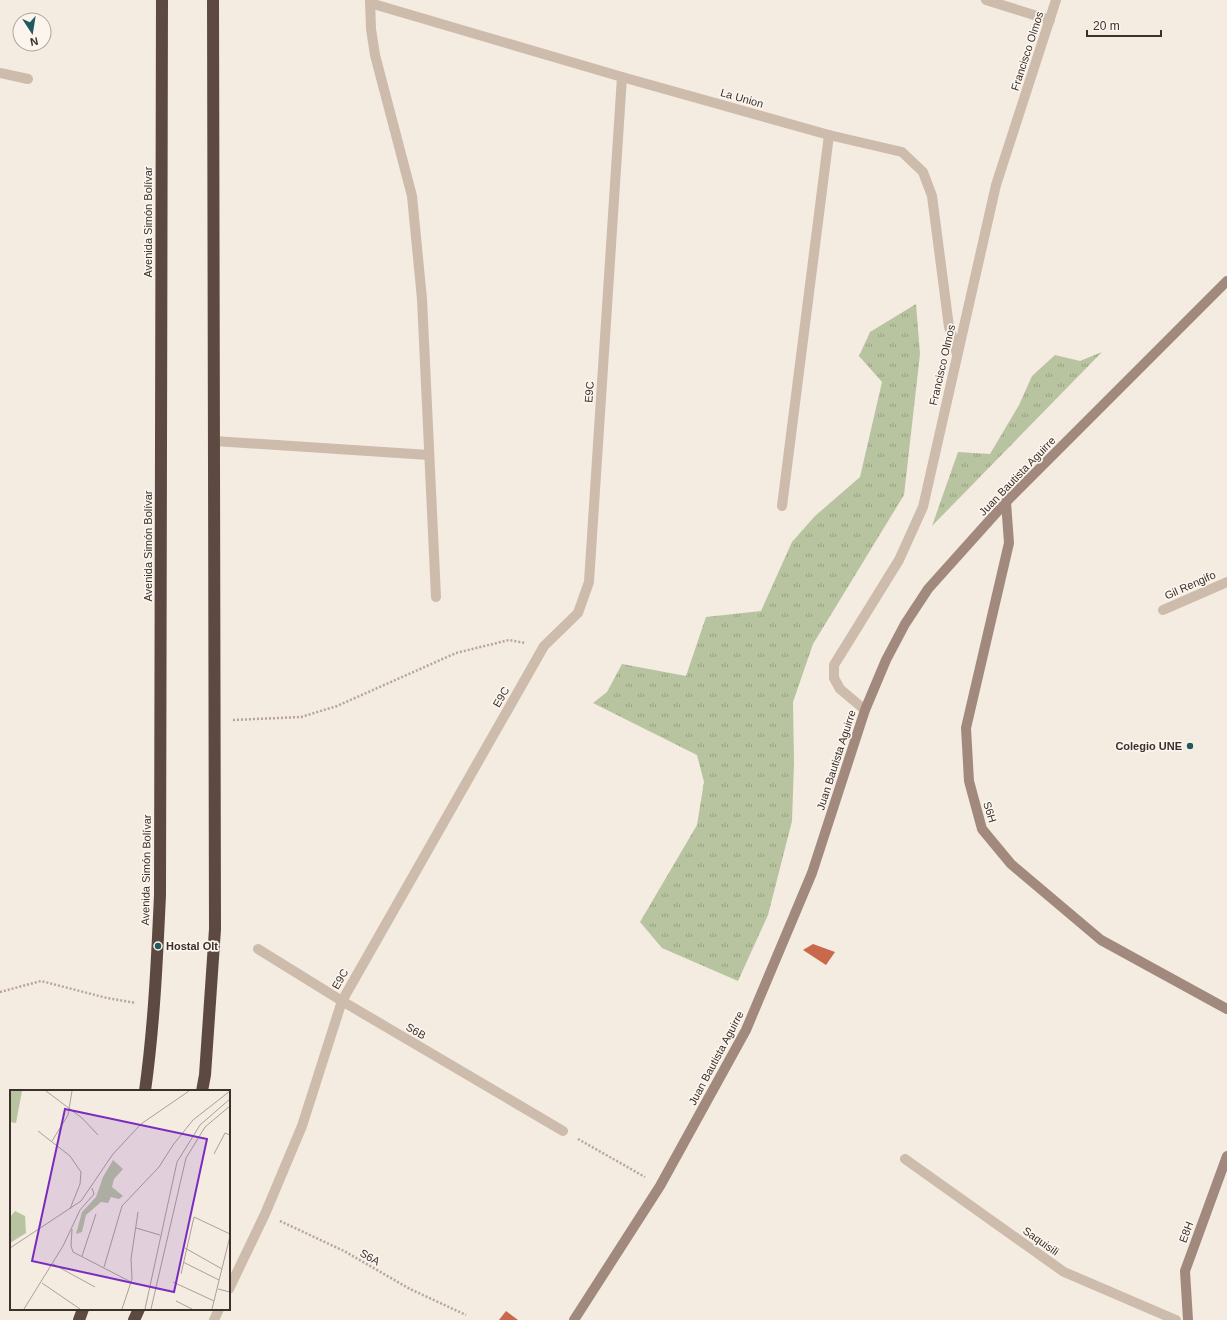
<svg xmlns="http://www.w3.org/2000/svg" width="1227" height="1320" font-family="Helvetica,sans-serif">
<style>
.grass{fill:url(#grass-tufts)}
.building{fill:#c8694b}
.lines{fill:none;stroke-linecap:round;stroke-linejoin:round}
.path{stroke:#b9a596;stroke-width:2.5;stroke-dasharray:2 2;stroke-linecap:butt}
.lane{stroke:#cdbbac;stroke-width:10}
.street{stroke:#cdbbac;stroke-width:10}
.secondary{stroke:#a18a7d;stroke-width:10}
.highway{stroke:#5c4a42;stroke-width:12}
.poi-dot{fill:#1f5a5e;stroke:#fbf5ee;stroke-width:1.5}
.labels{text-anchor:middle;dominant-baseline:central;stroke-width:3.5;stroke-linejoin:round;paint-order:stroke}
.street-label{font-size:11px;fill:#3b302b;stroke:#fbf5ee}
.poi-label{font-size:11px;font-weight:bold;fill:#3b302b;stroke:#fbf5ee;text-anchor:end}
.inset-road{fill:none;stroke:#aaa098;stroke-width:1}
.view{fill:#7b2cbf;fill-opacity:0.15;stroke:#7b2cbf;stroke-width:2}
.inset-edge{fill:none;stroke:#3b302b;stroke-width:2}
</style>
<defs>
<pattern id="grass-tufts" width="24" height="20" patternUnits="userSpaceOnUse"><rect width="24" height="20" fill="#b8c4a0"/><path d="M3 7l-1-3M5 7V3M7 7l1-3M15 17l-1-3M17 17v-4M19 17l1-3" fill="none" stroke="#97a083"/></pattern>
</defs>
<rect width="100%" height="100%" fill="#f4ebe1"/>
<g class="grass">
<path d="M916,304L920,354L904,495L813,644L793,702L794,763L792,821L768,915L738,981L662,948L640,922L697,825L704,782L697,755L593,703L607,692L622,664L686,676L706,617L761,611L792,542L815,516L860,477L882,382L859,356L870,332Z"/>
<path d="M1102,352L932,526L958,452L990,454L1019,405L1032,376L1055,355L1080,361Z"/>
</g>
<g class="building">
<path d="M813,944L835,952L826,965L803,950Z"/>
<path d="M506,1311L518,1320H499Z"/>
</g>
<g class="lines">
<g class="path">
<path d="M233,720L301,717L337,706L456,653L509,640L525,643"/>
<path d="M0,992L41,981L107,998L136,1003"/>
<path d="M578,1139L645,1177"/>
<path d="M280,1221L344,1251L410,1289L466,1315"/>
</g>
<path class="lane" d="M1163,610L1227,582"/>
<g class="street">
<path d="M370,0L371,29L375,55L412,196L422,299L436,597"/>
<path d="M986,0L1050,20"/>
<path d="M370,3L622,77L829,135L902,152L923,172L932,196L949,327L955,345L957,355"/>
<path d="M0,73L28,79"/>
<path d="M214,441L429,455"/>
<path d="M782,506L829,135"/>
<path d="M865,710L840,689L834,678V665L899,560L923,507L996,185L1056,0"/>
<path d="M258,949L342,1001L563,1131"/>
<path d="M905,1159L1064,1272L1176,1320"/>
<path d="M229,1289L265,1214L302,1126L342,1001L544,646L578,613L589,582L622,77"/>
<path d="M214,1320L219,1309"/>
</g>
<g class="secondary">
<path d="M1006,502L1009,543L966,728L969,781L982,829L1011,864L1101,940L1227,1009"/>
<path d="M574,1320L660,1186L746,1030L812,873L865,710L886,660L905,624L928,589L1006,502L1227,281"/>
<path d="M1188,1320L1185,1271L1227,1156"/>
</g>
<g class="highway">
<path d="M145,1091C154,1026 157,961 160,895L162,0"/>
<path d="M202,1091L205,1075L215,929L213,0"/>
<path d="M79,1320L83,1309"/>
<path d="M134,1320L139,1309"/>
</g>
</g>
<g class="poi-dot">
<circle cx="1190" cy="746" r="4"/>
<circle cx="158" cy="946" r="4"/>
</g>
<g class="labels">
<g class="street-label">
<text transform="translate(1027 51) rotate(-72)">Francisco Olmos</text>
<text transform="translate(742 98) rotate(16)">La Union</text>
<text transform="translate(148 222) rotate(-90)">Avenida Simón Bolívar</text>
<text transform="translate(942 365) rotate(-77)">Francisco Olmos</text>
<text transform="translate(589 392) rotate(-86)">E9C</text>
<text transform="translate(1017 476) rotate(-46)">Juan Bautista Aguirre</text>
<text transform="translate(148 546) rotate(-90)">Avenida Simón Bolívar</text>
<text transform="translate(1190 585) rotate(-24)">Gil Rengifo</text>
<text transform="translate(501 697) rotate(-60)">E9C</text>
<text transform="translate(836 760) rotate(-72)">Juan Bautista Aguirre</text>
<text transform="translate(990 812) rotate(73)">S6H</text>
<text transform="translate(146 870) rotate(-89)">Avenida Simón Bolívar</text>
<text transform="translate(340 979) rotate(-60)">E9C</text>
<text transform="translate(416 1031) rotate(30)">S6B</text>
<text transform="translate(716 1058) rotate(-62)">Juan Bautista Aguirre</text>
<text transform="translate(1186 1232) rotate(-70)">E8H</text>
<text transform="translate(1041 1241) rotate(35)">Saquisili</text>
<text transform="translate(370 1257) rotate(30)">S6A</text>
</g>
<g class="poi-label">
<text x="1182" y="746">Colegio UNE</text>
<text x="166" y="946" text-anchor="start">Hostal Olt</text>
</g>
</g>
<g transform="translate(10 1090)">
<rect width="220" height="220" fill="#f4ebe1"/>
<path d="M103,70L113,79L104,89L102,97L113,106L109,109L101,107L98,113L91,112L76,125L72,142L66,144L72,122L86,107L93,87Z" fill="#b8c4a0"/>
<path d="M5,121L15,126L16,143L0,153V127Z" fill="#b8c4a0"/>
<path d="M0,1H12L6,33L0,32Z" fill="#b8c4a0"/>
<path class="inset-road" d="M36,1L72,28L88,45M28,41L60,66L71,82L70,94L60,119M42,51L58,25L62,1M204,64L215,43L220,45M126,138L150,145M62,139L61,156L63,162L121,192M0,158L71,111L103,64L131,34L179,1M175,158L212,179M72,166L86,124M173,172L209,190M43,174L85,197M94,177L112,116L149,77L163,55L183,30L220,1M171,184L184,127L220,144M163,192L204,211M32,193L70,219M208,199L220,202M166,211L182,219M14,219L53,156L70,120L84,104L82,98M112,219L122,189L121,169L128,122M135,219L167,72L190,35L220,9M141,219L176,68L195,37L220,16M202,219L220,146"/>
<path class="view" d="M55,19L197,49L164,202L22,171Z"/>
<rect width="220" height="220" class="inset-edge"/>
</g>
<g transform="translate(32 32) rotate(168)"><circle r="19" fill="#fbf5ee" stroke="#aea6a0"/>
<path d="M0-3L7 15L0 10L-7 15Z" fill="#1f5a5e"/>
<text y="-6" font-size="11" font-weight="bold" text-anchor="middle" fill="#3b302b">N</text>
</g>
<path d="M1087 30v6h74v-6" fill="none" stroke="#3b302b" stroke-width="2"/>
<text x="1093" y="30" font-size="12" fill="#3b302b" stroke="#fbf5ee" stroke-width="3" paint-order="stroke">20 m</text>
</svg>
